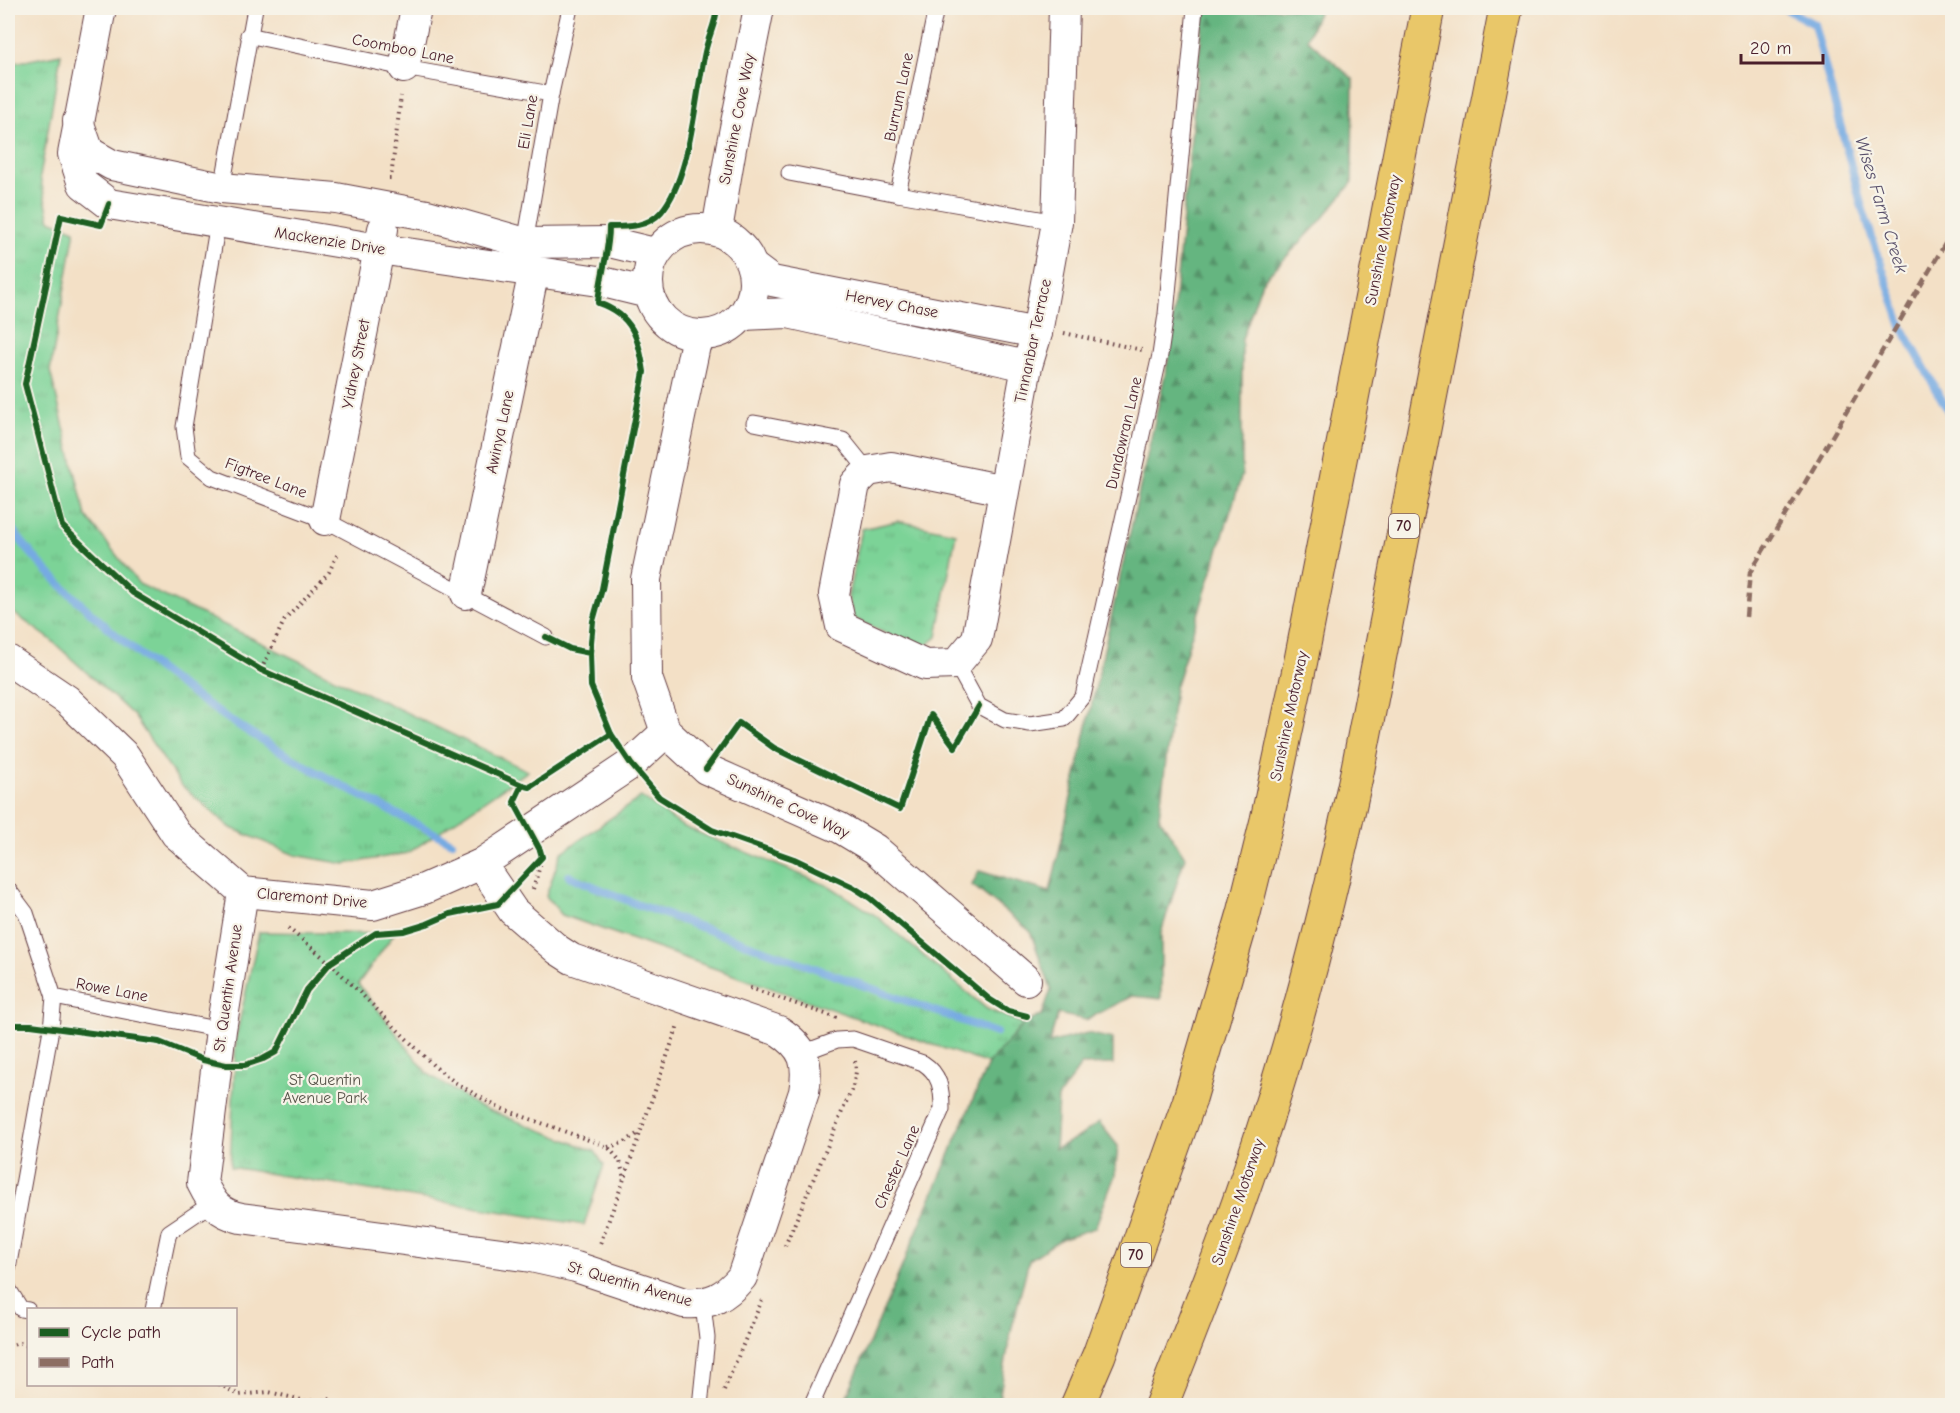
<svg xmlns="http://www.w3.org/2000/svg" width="1960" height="1413" font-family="'Comic Neue',sans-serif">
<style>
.grass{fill:url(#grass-tufts);stroke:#637961;stroke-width:1.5}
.forest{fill:url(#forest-firs);stroke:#586a56;stroke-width:1.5}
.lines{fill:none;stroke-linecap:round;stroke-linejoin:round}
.stream{stroke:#76aae2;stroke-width:8}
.service-casing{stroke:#633c42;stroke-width:17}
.minor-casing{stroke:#633c42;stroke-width:32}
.motorway-casing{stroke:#633c42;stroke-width:35}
.path{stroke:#633c42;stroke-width:4;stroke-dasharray:1.5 4.5;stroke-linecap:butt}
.service{stroke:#fff;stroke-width:15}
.minor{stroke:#fff;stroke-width:30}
.motorway{stroke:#e9c769;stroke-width:33}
.quiet{stroke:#8d6e63;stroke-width:4.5;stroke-dasharray:9 4.5;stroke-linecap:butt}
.cycleway-casing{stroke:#f7f3e8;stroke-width:10}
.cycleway{stroke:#1b5e20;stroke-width:6}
.labels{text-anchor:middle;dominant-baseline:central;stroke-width:4.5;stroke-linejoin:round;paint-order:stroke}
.shield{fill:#f7f3e8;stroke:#7e5f64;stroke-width:1.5}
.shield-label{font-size:15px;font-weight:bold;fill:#4a1f2b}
.street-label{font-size:16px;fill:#4a1f2b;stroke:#f7f3e8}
.park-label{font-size:16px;fill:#59554b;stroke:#f7f3e8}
.water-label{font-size:18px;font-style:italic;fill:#59506b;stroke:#f7f3e8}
</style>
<defs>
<pattern id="grass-tufts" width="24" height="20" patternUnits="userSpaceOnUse" patternTransform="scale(1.5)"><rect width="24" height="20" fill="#7cd397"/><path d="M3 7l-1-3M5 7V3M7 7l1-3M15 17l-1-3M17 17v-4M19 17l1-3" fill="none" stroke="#6db582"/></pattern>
<pattern id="forest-firs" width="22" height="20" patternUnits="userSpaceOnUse" patternTransform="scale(1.5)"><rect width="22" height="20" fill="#65b580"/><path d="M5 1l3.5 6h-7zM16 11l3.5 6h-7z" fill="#559369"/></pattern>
</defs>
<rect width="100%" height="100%" fill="#f7f3e8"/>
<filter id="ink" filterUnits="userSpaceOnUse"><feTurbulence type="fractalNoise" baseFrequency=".0167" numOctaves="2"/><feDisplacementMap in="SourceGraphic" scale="12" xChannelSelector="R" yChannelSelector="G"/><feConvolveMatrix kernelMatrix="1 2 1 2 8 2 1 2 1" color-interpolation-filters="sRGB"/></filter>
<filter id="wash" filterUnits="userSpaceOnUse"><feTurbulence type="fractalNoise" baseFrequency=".008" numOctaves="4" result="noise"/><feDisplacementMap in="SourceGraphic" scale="24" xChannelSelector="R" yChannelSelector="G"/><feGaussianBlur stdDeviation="1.35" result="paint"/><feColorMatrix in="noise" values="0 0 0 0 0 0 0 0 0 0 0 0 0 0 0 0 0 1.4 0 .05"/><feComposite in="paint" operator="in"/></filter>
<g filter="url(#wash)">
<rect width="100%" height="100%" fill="#f3e0c6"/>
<g class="grass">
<path d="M61,54L40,177L50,220L75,230L50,371L86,516L139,584L528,771L408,853L345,864L295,855L231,828L181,785L134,716L50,639L8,609V64Z"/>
<path d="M898,521L956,533L937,637L921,650L853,618L848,596L862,529Z"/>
<path d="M641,797L682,826L831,887L875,915L987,1009L1024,1024L988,1064L562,915L546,896L561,853Z"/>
<path d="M259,932L394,934L358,984L428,1074L478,1106L595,1151L604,1165L584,1225L230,1167L236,1037Z"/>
</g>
<path class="forest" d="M1204,8H1320L1307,39L1353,79L1352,183L1317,225L1262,282L1242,339V475L1175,688L1159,817L1185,857L1161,933V999L1132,996L1086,1020L1058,1014L1049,1043L1087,1033L1113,1039V1064L1081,1065L1058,1098L1055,1149L1080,1136L1099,1122L1118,1146L1115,1175L1095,1228L1061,1239L1029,1260L1011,1331L998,1405H843L988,1064L1024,1024L1042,1015L1051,989L1030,931L972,885L979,871L1050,892L1169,357Z"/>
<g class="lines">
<g class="stream">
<path d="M1784,8L1814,24L1861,204L1902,327L1952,418"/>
<path d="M8,523C32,559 65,590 98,619C158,673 224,719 294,759C345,789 399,815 452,842"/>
<path d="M569,876L636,904L996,1033"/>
</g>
</g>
</g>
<g filter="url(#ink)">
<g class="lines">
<defs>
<g id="service">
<path d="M248,35L404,68L551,94"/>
<path d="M789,173L898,194L936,8"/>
<path d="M222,188L255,8"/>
<path d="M898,194L1057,222"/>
<path d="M218,222L184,427L188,457L212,477L325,520L546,637"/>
<path d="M525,243L551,94L570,8"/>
<path d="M754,423L843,440L868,471"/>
<path d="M956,664L979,706L1005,720L1030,724L1064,719L1083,696L1160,355L1166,314L1195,8"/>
<path d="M8,889L26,913L54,997"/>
<path d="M802,1053L837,1040L853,1039L923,1063C940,1074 942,1089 942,1109L811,1406"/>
<path d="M8,1269L51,1029L54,997L221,1030"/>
<path d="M8,1288L21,1309L28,1310"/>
<path d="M153,1310L169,1232L212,1203"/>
<path d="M700,1406L707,1338L703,1305"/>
</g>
<g id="minor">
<path d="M101,8L73,154L83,184L109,204L379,249L599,281L648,293"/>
<path d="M404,68L416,8"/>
<path d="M78,121L89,152L112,165L222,188L336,198L427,215L525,243L609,242L655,253"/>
<circle cx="701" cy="282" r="53"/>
<path d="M717,230L731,148L759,8"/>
<path d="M752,266L772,281L1037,333"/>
<path d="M743,315L788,313L1027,366"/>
<path d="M697,336L646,579L647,678L666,732L706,769L840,828L875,849L1026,980"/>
<path d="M1004,490L891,467L868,471L855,484L834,594L841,626L925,665L956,664L977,639L1027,366L1037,333L1057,222L1064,8"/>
<path d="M325,520L383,229"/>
<path d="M466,594L534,271"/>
<path d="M8,660L67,700L125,756L176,834L243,892L373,905L424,889L481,864L631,764L666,732"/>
<path d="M243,892L221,1030L202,1183C212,1203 218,1213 241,1218L531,1257L576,1267L684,1303C711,1305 725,1297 742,1277L804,1092C809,1063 805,1048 779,1031L572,959L558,950L513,911L481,864"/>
</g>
<g id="motorway">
<path d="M1077,1406L1099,1355L1189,1102L1244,913L1267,820L1301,660L1428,8"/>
<path d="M1161,1406C1198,1312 1235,1219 1265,1124C1303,1007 1332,888 1358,768L1506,8"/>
</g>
</defs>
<use href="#service" class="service-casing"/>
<use href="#minor" class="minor-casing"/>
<use href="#motorway" class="motorway-casing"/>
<g class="path">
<path d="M389,178H391L401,96"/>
<path d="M1064,333L1142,350"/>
<path d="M261,670L284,621L329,572L339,551"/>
<path d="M533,889L542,859"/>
<path d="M288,928L330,963L434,1066L456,1083L497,1107L608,1147L620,1161L624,1179L600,1244"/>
<path d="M750,988L837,1018"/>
<path d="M608,1147L623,1143L640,1132"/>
<path d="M625,1176L678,1025"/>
<path d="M785,1246L853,1086L856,1072L855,1061"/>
<path d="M8,1346L20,1343L28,1346"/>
<path d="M219,1384L239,1395L269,1392L306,1401L332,1399L336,1406"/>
<path d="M724,1390L762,1300"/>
</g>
<use href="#service" class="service"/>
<use href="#minor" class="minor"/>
<use href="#motorway" class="motorway"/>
<path class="quiet" d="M1746,617L1750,572L1803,486L1952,232"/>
<defs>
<g id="cycleway">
<path d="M109,204L101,225L61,216L25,384L62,526L133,593L261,670L522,785L530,787L611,734"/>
<path d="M546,637L570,649L590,653L591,686L611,734L631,764L659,797L712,830L794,859L853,887L870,898L989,999L1008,1011L1027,1016"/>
<path d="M590,653L593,621L602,589L644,372C639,339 633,315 598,303C600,277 609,253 609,227C628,227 648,227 661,212C691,178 695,97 705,52C708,37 716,23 717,8"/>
<path d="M706,769L739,723L774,748L900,809L931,715L955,747L979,706"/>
<path d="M8,1025H31L159,1042L203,1060L226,1065H245L263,1059L276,1052L307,990L330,963L376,933L404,931L427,924L450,914L498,904L542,857L540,850L514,802L522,785"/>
</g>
</defs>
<use href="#cycleway" class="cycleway-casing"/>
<use href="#cycleway" class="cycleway"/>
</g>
</g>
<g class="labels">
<g class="shield">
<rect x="1389" y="514" width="30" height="24" rx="4.5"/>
<rect x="1121" y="1243" width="30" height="24" rx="4.5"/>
</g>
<g class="shield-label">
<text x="1404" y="526">70</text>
<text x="1136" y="1255">70</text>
</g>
<g class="street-label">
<text transform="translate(403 49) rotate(11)">Coomboo Lane</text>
<text transform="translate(899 97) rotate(-78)">Burrum Lane</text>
<text transform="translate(737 119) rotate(-79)">Sunshine Cove Way</text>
<text transform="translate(528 122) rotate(-80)">Eli Lane</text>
<text transform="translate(1383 240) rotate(-79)">Sunshine Motorway</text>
<text transform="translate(330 241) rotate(9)">Mackenzie Drive</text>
<text transform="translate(892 304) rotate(11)">Hervey Chase</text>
<text transform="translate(1033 341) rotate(-78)">Tinnanbar Terrace</text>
<text transform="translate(356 364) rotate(-79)">Yidney Street</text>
<text transform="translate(500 432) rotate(-78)">Awinya Lane</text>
<text transform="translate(1124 433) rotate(-77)">Dundowran Lane</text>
<text transform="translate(266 478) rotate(21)">Figtree Lane</text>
<text transform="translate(1289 716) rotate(-78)">Sunshine Motorway</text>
<text transform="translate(788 806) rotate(25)">Sunshine Cove Way</text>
<text transform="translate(312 898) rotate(5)">Claremont Drive</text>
<text transform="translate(228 988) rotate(-82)">St. Quentin Avenue</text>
<text transform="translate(112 990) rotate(11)">Rowe Lane</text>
<text transform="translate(897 1167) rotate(-66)">Chester Lane</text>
<text transform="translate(1238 1202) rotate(-71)">Sunshine Motorway</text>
<text transform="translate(630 1284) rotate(16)">St. Quentin Avenue</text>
</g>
<g class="park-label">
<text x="325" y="1080">St Quentin<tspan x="325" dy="18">Avenue Park</tspan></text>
</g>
<g class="water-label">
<text transform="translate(1881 205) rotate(73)">Wises Farm Creek</text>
</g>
</g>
<rect width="1960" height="1413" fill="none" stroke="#f7f3e8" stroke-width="30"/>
<rect x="27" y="1308" width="210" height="78" fill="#f7f3e8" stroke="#b29e9c" stroke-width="1.5"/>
<rect x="39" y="1328" width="30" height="9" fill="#1b5e20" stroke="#b29e9c" stroke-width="1.5"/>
<text x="81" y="1338" font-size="18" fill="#4a1f2b">Cycle path</text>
<rect x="39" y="1358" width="30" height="9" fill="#8d6e63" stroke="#b29e9c" stroke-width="1.5"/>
<text x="81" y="1368" font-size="18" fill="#4a1f2b">Path</text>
<path d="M1741 54v9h82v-9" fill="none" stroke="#4a1f2b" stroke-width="3"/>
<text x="1750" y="54" font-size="18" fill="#4a1f2b" stroke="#f7f3e8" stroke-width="4.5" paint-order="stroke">20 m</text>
</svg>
